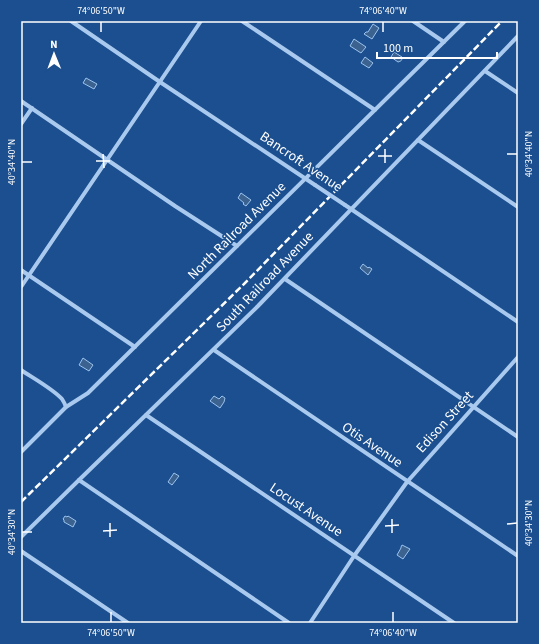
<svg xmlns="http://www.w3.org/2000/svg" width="539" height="644" font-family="'Source Sans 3',sans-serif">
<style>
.water{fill:#3c6290;stroke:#9cc4f0}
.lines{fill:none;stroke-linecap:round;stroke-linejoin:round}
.street{stroke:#a9c9ee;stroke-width:4}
.rail{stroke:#fff;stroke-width:2.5;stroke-dasharray:7 3;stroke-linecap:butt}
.street-bridge{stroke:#a9c9ee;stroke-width:4}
.ticks{fill:none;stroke:#fff;stroke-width:1.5}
.labels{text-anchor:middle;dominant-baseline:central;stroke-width:3.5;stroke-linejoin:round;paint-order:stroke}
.street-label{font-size:14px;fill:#fff;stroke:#1b4f8f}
.neatline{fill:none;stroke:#fff;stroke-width:1.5}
.ticks-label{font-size:10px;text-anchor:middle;fill:#fff}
</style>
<rect width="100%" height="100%" fill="#1b4f8f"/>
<g class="water">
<path d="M373,24L379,28L372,39L364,34L366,32H368Z"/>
<path d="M354,39L366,47L361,53L350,46Z"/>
<path d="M394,52L402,57C402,61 401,61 398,62L391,57Z"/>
<path d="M365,57L373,63L369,68L361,63Z"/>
<path d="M86,78L97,84L94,89L83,83Z"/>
<path d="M241,193L251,200L246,206L243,204L244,203L238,198Z"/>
<path d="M363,264L368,268L369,267L372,269L368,275L360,268Z"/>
<path d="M83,358L93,365L89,371L79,365Z"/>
<path d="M214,396L219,399L222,396L225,398L224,402L220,408L210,401Z"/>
<path d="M174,473L179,476L172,485L168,482Z"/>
<path d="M65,516L67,517L68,516L76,521L73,527L64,522V520L63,519Z"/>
<path d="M402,545L410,549L403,559L397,555L401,548V547Z"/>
</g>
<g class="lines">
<g class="street">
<path d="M71,21L160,82L315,185"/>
<path d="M242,21L375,110"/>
<path d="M413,21L444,42"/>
<path d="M485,71L518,93"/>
<path d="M21,101L175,206L237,246"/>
<path d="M21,124L32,108"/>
<path d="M418,140L518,207"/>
<path d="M345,205L518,322"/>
<path d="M21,270L135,347"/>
<path d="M285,279L518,437"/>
<path d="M21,287L201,21"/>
<path d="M214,350L518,556"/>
<path d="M21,370C33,378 53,389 62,399C64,402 65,404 66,407"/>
<path d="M146,415L454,623"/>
<path d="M21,452L66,407L88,393L465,21"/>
<path d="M79,480L289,623"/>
<path d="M21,537L79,480L258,306L518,36"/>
<path d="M21,551L128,623"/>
<path d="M310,623L354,556L407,482L518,357"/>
</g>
<path class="rail" d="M21,502L246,282L502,21"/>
<path class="street-bridge" d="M315,185L345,205"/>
</g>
<path class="ticks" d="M101,22V32M383,22V32M385,149V163M103,154L104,168M507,154H517M378,156H392M96,161H110M22,162H32M392,519V533M110,523V537M507,524L517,523M385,526L399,525M103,531L117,530M22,532H32M111,612V622M393,612V622"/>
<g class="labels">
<g class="street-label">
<text transform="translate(301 162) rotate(34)">Bancroft Avenue</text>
<text transform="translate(237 231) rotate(-45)">North Railroad Avenue</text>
<text transform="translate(265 282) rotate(-46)">South Railroad Avenue</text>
<text transform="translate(445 422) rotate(-48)">Edison Street</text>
<text transform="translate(372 445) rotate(34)">Otis Avenue</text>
<text transform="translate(306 510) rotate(34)">Locust Avenue</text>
</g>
</g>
<rect width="539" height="644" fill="none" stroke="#1b4f8f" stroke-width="44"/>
<g transform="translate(54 54) rotate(359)" stroke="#1b4f8f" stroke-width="3" paint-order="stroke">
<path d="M0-3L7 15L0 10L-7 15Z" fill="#ffffff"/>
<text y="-6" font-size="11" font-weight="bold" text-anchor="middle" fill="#ffffff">N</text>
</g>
<path d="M377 52v6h120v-6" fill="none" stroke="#ffffff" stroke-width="2"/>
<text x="383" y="52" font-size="12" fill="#ffffff" stroke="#1b4f8f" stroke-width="3" paint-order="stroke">100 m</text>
<rect x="22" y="22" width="495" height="600" class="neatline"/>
<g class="ticks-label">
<text x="101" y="14">74°06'50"W</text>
<text x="383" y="14">74°06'40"W</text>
<text transform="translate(528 154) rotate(-90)" y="4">40°34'40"N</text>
<text transform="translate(11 162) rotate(-90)" y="4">40°34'40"N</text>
<text transform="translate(528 523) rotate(-90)" y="4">40°34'30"N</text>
<text transform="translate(11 532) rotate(-90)" y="4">40°34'30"N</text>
<text x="111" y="636">74°06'50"W</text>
<text x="393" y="636">74°06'40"W</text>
</g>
</svg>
